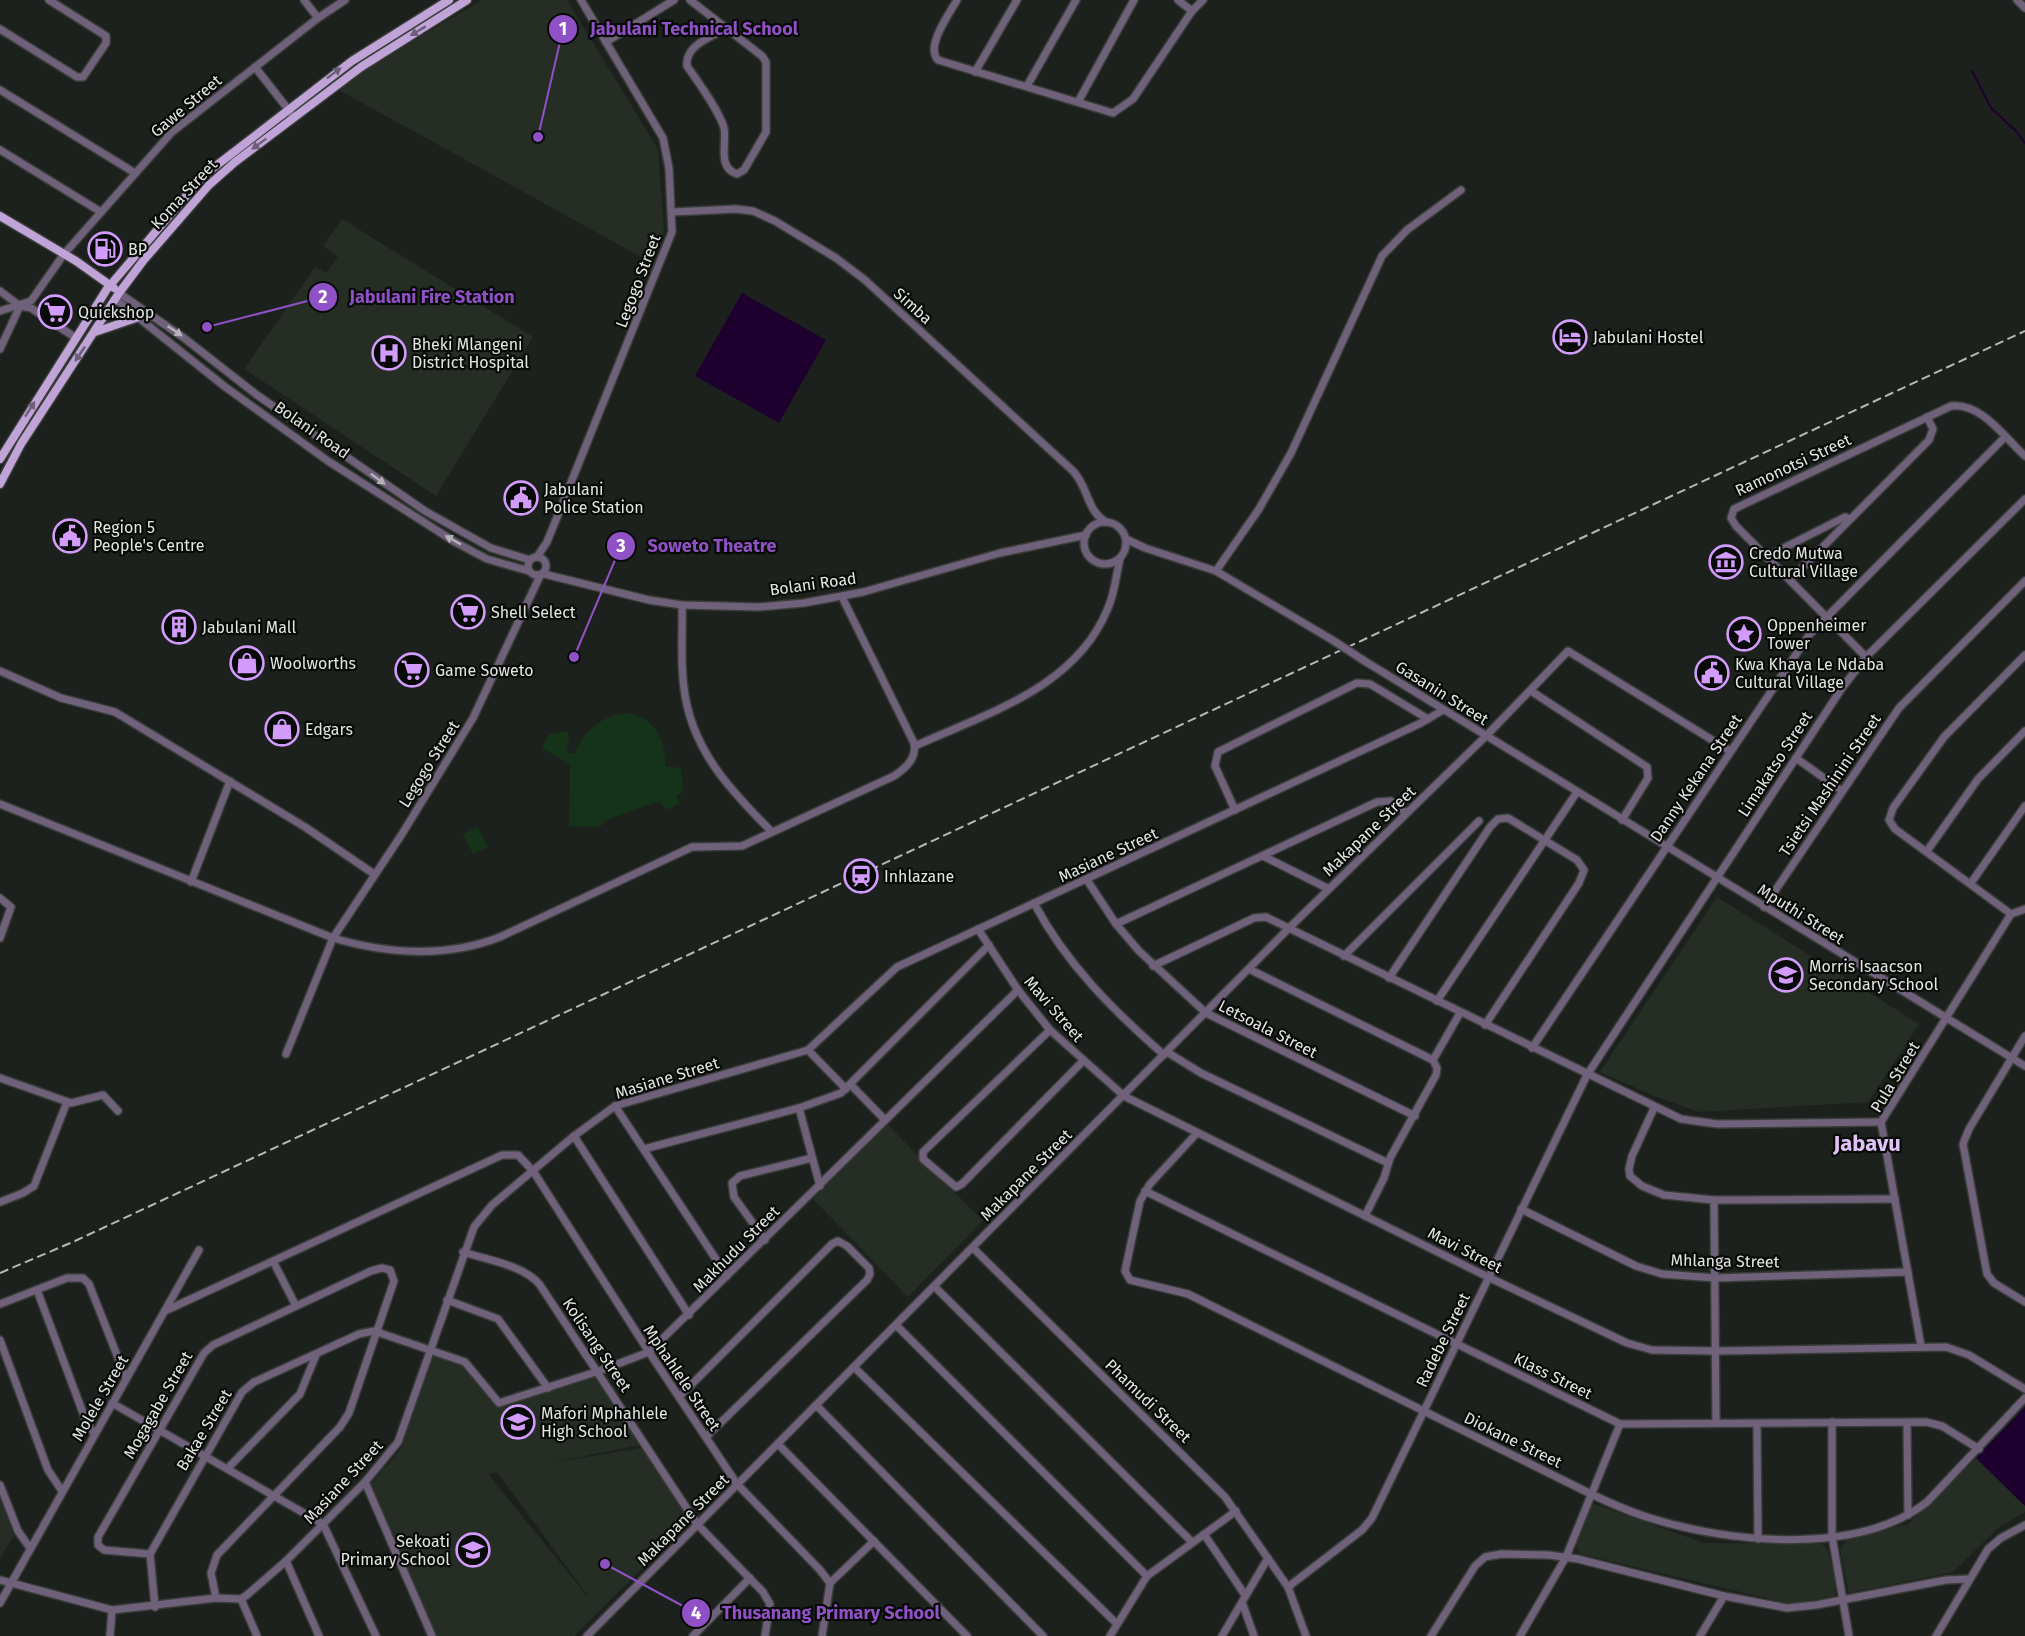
<svg xmlns="http://www.w3.org/2000/svg" width="2025" height="1636" font-family="'Fira Sans',sans-serif">
<style>
.built{fill:#252d25;fill-rule:evenodd}
.green{fill:#153319}
.water{fill:#1d002e}
.lines{fill:none;stroke-linecap:round;stroke-linejoin:round}
.stream{stroke:#1d002e;stroke-width:2}
.minor-casing{stroke:#393d39;stroke-width:10}
.major-casing{stroke:#393d39;stroke-width:11}
.minor{stroke:#6f617a;stroke-width:7}
.major{stroke:#c0a3d7;stroke-width:8}
.rail{stroke:#b6b9b6;stroke-width:2;stroke-dasharray:9 4.5;stroke-linecap:butt}
.minor-bridge-casing{stroke:#393d39;stroke-width:10;stroke-linecap:butt}
.minor-bridge{stroke:#6f617a;stroke-width:7}
.oneway{fill:#6d5e7a}
.oneway2{fill:#b5b1b9}
.labels{text-anchor:middle;dominant-baseline:central;stroke-width:4.5;stroke-linejoin:round;paint-order:stroke}
.street-label{font-size:16px;fill:#e3e6e3;stroke:#080a08}
.poi-label{font-size:16px;fill:#e3e6e3;stroke:#080a08;text-anchor:start}
.district-label{font-size:22px;font-weight:bold;fill:#dfc2f8;stroke:#080a08}
.leader{fill:none;stroke:#9051c6;stroke-width:2}
.callout-dot{fill:#9051c6;stroke:#080a08;stroke-width:2}
.mark-label{font-size:18px;text-anchor:middle;font-weight:bold;fill:#fff}
.callout-label{font-size:18px;text-anchor:middle;font-weight:bold;fill:#9051c6;stroke:#080a08;stroke-width:4.5;stroke-linejoin:round;paint-order:stroke}
</style>
<rect width="100%" height="100%" fill="#1d211d"/>
<g class="built">
<path d="M482,0H567L658,149L664,231L652,263L339,90L363,71Z"/>
<path d="M342,219L533,337L436,496L244,369L315,267L326,273L338,256L323,246Z"/>
<path d="M1717,897L1919,1024L1868,1102L1699,1112L1654,1096L1600,1072Z"/>
<path d="M886,1123L983,1221L908,1297L813,1199Z"/>
<path d="M434,1355L466,1364L497,1399L596,1376L640,1445L550,1463L647,1447L693,1518L574,1636H435L369,1486L401,1449ZM497,1472L588,1596V1597L488,1474Z"/>
<path d="M1976,1458L2025,1506V1512L1998,1528L1953,1572L1849,1593L1840,1549L1847,1539L1908,1524Z"/>
<path d="M0,1498L14,1536L0,1558Z"/>
<path d="M1595,1504L1704,1543L1822,1544L1828,1551L1836,1580L1835,1596L1792,1604L1580,1554L1576,1544L1587,1509Z"/>
</g>
<g class="green">
<path d="M626,713C653,715 667,741 665,766L681,768L683,792L676,796L679,803L667,810L659,801L606,820L600,827L569,826L570,764L542,748L549,734L567,731L569,739L567,752L574,754C586,730 599,717 626,713Z"/>
<path d="M478,827L488,847L473,854L463,834Z"/>
</g>
<g class="water">
<path d="M742,293L826,340L779,423L695,376Z"/>
<path d="M2025,1407V1506L1976,1458Z"/>
</g>
<g class="lines">
<path class="stream" d="M1972,71L1991,108L2016,131L2025,143"/>
<defs>
<g id="minor">
<path d="M304,0L318,18"/>
<path d="M690,0L762,56L766,62V132L744,170L737,174C717,168 727,143 724,128C719,110 698,82 687,66C685,45 710,38 726,28"/>
<path d="M957,0C949,14 925,47 938,60L1113,113L1133,99L1192,11L1203,0"/>
<path d="M1178,0L1192,11"/>
<path d="M2017,0L2025,8"/>
<path d="M0,29L77,77H83L106,43V36L49,0"/>
<path d="M606,42L674,0"/>
<path d="M255,67L291,113"/>
<path d="M975,72L1017,0"/>
<path d="M1027,86L1076,0"/>
<path d="M0,90L135,173"/>
<path d="M1078,102L1134,0"/>
<path d="M0,150L101,212"/>
<path d="M672,212L736,209L753,211L775,221L836,258L865,280L1073,471C1089,488 1086,510 1106,522"/>
<path d="M0,291L20,306L31,308L76,338"/>
<path d="M119,293L184,338L257,395L425,511L491,548L530,560"/>
<path d="M115,299L224,386L328,461L455,542L487,559L529,571"/>
<path d="M0,311L31,301L64,254L172,132L318,18L345,0"/>
<path d="M0,349L20,306"/>
<circle cx="1105" cy="543" r="21"/>
<path d="M1126,539L1145,548L1216,571L1334,641"/>
<path d="M1768,556L1845,517L1849,519"/>
<circle cx="537" cy="566" r="9"/>
<path d="M537,557L547,542L672,232L669,168L663,138L581,0"/>
<path d="M1216,571L1259,509L1291,453L1382,256L1407,230L1461,190"/>
<path d="M544,574L649,600L682,605L759,607L804,603L863,592L1000,553L1086,535"/>
<path d="M1791,579L1929,440L1933,429L1927,417"/>
<path d="M682,605C683,632 680,661 684,688C691,749 730,790 771,831"/>
<path d="M1866,657L1736,526L1731,518L1734,509L1951,406C1981,402 2005,438 2025,456"/>
<path d="M1363,660L2025,1066"/>
<path d="M0,671L61,698L115,712L305,827L374,874"/>
<path d="M1531,691L1647,767L1648,778L1622,820"/>
<path d="M915,746C987,713 1076,688 1108,608C1115,592 1116,575 1120,559"/>
<path d="M1796,758L1842,791"/>
<path d="M0,804L333,938C388,954 446,958 500,937L692,847L742,846L894,776C906,768 917,758 914,743L842,597"/>
<path d="M1235,810L1215,766L1218,752L1357,683L1370,684L1428,719"/>
<path d="M1927,851L1978,779L2025,731"/>
<path d="M1263,856L1329,889"/>
<path d="M1087,880L1116,924L1139,951L1206,1013L1415,1116"/>
<path d="M191,882L230,781"/>
<path d="M1971,883L2025,806"/>
<path d="M0,898L11,907L0,938"/>
<path d="M1034,903C1066,964 1113,1010 1164,1055"/>
<path d="M1764,907L1899,708L2025,581"/>
<path d="M2011,914L1895,829L1889,820L1893,808L1944,737L2025,655"/>
<path d="M1116,924L1377,802L1391,801L1406,813"/>
<path d="M978,929L1018,990L1050,1030L1124,1096L1488,1277L1627,1343L1652,1350L1717,1351L1946,1347L1969,1355L2025,1389"/>
<path d="M1344,956L1479,821"/>
<path d="M1153,966L1254,918L1266,917L1681,1119L1717,1124L1881,1122"/>
<path d="M1249,969L1433,1060"/>
<path d="M1389,978L1490,827L1498,819L1508,818L1577,860L1584,870L1579,883L1485,1025"/>
<path d="M1437,1001L1577,792"/>
<path d="M1050,1030L923,1152V1159L956,1187L962,1184L1083,1061"/>
<path d="M2025,1036L1969,1129L1963,1144L1987,1274L1994,1283L2025,1302"/>
<path d="M1532,1048L1809,635L2005,437"/>
<path d="M808,1050L846,1089"/>
<path d="M1167,1052L1201,1073L1388,1163"/>
<path d="M286,1054L333,938L402,834L473,718L540,576"/>
<path d="M0,1078L71,1103L103,1095L118,1111"/>
<path d="M851,1085L885,1120"/>
<path d="M615,1106L727,1276"/>
<path d="M799,1108L820,1186"/>
<path d="M1654,1108L1632,1156L1629,1169L1630,1176L1642,1186L1664,1195L1714,1200L1895,1199"/>
<path d="M1197,1133L1150,1184L1140,1201L1125,1271L1130,1280L1188,1294L1591,1494C1610,1503 1630,1512 1650,1518C1729,1543 1858,1556 1927,1502L2025,1398"/>
<path d="M574,1136L689,1315"/>
<path d="M644,1149L799,1108L841,1093L989,945"/>
<path d="M1145,1191L1620,1424L1926,1422L1942,1426L1979,1449"/>
<path d="M1714,1200L1716,1422"/>
<path d="M0,1202L23,1193L34,1186L67,1102"/>
<path d="M1521,1209L1636,1266L1662,1274L1715,1278L1908,1272"/>
<path d="M1365,1216L1384,1178L1390,1158L1436,1075L1437,1068L1433,1060L1460,1013"/>
<path d="M765,1240L734,1197L732,1183L740,1176L812,1158"/>
<path d="M973,1248L1225,1497L1288,1587L1306,1636"/>
<path d="M463,1252C487,1260 524,1265 540,1285L697,1524L763,1592L770,1604L765,1636"/>
<path d="M273,1261L296,1306"/>
<path d="M935,1287L1192,1542"/>
<path d="M37,1290L86,1421L94,1434"/>
<path d="M447,1300L498,1319L548,1388"/>
<path d="M0,1304L67,1278H83L89,1284L126,1378"/>
<path d="M167,1310L502,1155H518L533,1171L649,1352L737,1484L820,1570L830,1583"/>
<path d="M896,1325L1147,1576"/>
<path d="M0,1340L48,1470L62,1491"/>
<path d="M1921,1346L1881,1122L2011,914L2025,909"/>
<path d="M854,1367L1117,1624"/>
<path d="M679,1397L832,1244L838,1241L847,1246L869,1268L870,1274L867,1280L706,1437"/>
<path d="M112,1403L323,1524L376,1636"/>
<path d="M816,1405L1043,1636"/>
<path d="M1832,1422V1536L1849,1636"/>
<path d="M1907,1423L1908,1515"/>
<path d="M1757,1424L1758,1539"/>
<path d="M778,1444L967,1636"/>
<path d="M228,1468L300,1394L316,1355"/>
<path d="M365,1482L432,1636"/>
<path d="M0,1485L18,1531L30,1548"/>
<path d="M1204,1534L1245,1595"/>
<path d="M150,1554L104,1550L98,1545V1537L204,1353L213,1345L371,1271L382,1268L390,1270L394,1281L349,1413L340,1427L217,1555L211,1573L216,1598"/>
<path d="M286,1561L319,1636"/>
<path d="M0,1580L112,1610L216,1598L241,1599L247,1595L286,1561L365,1482L398,1442L474,1227L492,1205L574,1136L615,1106L808,1050L897,967L1421,723L1443,710"/>
<path d="M1288,1587L1362,1530L1372,1518L1587,1075L1842,688L1866,657L2025,499"/>
<path d="M241,1599L257,1636"/>
<path d="M1242,1602L1254,1636"/>
<path d="M0,1603L199,1250"/>
<path d="M155,1607L150,1554L242,1392L254,1382L359,1334L374,1331L465,1362L499,1403L599,1371L649,1352L1018,990"/>
<path d="M110,1636L112,1610"/>
<path d="M587,1636L1289,928L1486,736L1568,651L1730,751"/>
<path d="M693,1636L750,1578"/>
<path d="M822,1636L830,1583L874,1541"/>
<path d="M1110,1636L1147,1576L1236,1511"/>
<path d="M1222,1636L1268,1558"/>
<path d="M1431,1636L1475,1566L1485,1557L1501,1554L1549,1555L1578,1559L1724,1596L1787,1608L1816,1605L1946,1580L1968,1579"/>
<path d="M1520,1636L1566,1557L1620,1424"/>
<path d="M1700,1636L1724,1596"/>
<path d="M1936,1636L1988,1549L2001,1538L2025,1525"/>
</g>
<g id="major">
<path d="M0,216L76,261L114,288"/>
<path d="M95,332L136,318"/>
<path d="M0,459L107,289L204,175L352,61L449,0"/>
<path d="M0,484L21,444L119,293L143,261L209,185L235,162L361,67L467,0"/>
</g>
</defs>
<use href="#minor" class="minor-casing"/>
<use href="#major" class="major-casing"/>
<use href="#minor" class="minor"/>
<use href="#major" class="major"/>
<path class="rail" d="M0,1273L75,1241L2025,331"/>
<defs>
<path id="minor-bridge" d="M1334,641L1363,660"/>
</defs>
<use href="#minor-bridge" class="minor-bridge-casing"/>
<use href="#minor-bridge" class="minor-bridge"/>
</g>
<defs><path id="oneway-solid" d="M-6-.8H1V-3.2L6.5 0L1 3.2V.8H-6Z" transform="scale(1.5)"/></defs>
<g class="oneway">
<use href="#oneway-solid" transform="translate(418 31) rotate(149)"/>
<use href="#oneway-solid" transform="translate(334 73) rotate(-37)"/>
<use href="#oneway-solid" transform="translate(259 144) rotate(143)"/>
<use href="#oneway-solid" transform="translate(80 354) rotate(124)"/>
<use href="#oneway-solid" transform="translate(30 409) rotate(-57)"/>
</g>
<g class="oneway2">
<use href="#oneway-solid" transform="translate(175 331) rotate(34)"/>
<use href="#oneway-solid" transform="translate(378 479) rotate(36)"/>
<use href="#oneway-solid" transform="translate(453 540) rotate(-151)"/>
</g>
<defs>
<symbol id="fuel-ring" viewBox="-11 -11 22 22"><circle r="9.5" fill="#080a08" stroke="#d39cfc" stroke-width="1.5"/><path d="M-5.5-6h7V0h2V4h1.3V-2.5L3-4.5l.8-.8L6-3V5H2.5V1h-1V6h-7ZM-4.2-4.7v3.2H.2V-4.7Z" fill="#d39cfc"/></symbol>
<symbol id="supermarket-ring" viewBox="-11 -11 22 22"><circle r="9.5" fill="#080a08" stroke="#d39cfc" stroke-width="1.5"/><path d="M-6-5.5h2.5l.6 2H6L4.5 2H-2.5L-4.4-4H-6ZM-1.5 3.2a1.3 1.3 0 1 0 .1 0ZM3 3.2a1.3 1.3 0 1 0 .1 0Z" fill="#d39cfc"/></symbol>
<symbol id="hotel-ring" viewBox="-11 -11 22 22"><circle r="9.5" fill="#080a08" stroke="#d39cfc" stroke-width="1.5"/><path d="M-6-4.5h1.5V1H6V5H4.5V3h-9V5H-6ZM-4 0a1.8 1.8 0 1 1 3.6 0ZM.5 0V-2.5h3Q6-2.5 6 0Z" fill="#d39cfc"/></symbol>
<symbol id="hospital-ring" viewBox="-11 -11 22 22"><circle r="9.5" fill="#080a08" stroke="#d39cfc" stroke-width="1.5"/><path d="M-5-5h3v3.5h4V-5h3V5h-3V1.5h-4V5h-3Z" fill="#d39cfc"/></symbol>
<symbol id="civic-ring" viewBox="-11 -11 22 22"><circle r="9.5" fill="#080a08" stroke="#d39cfc" stroke-width="1.5"/><path d="M-.6-6.5H3V-4.5H.6V-3L4-1V1h2V6H-6V1h2V-1L-.6-3ZM-1.2 2.5V6h2.4V2.5Z" fill="#d39cfc"/></symbol>
<symbol id="museum-ring" viewBox="-11 -11 22 22"><circle r="9.5" fill="#080a08" stroke="#d39cfc" stroke-width="1.5"/><path d="M0-6L6-3V-2H-6V-3ZM-5-1h2V3h-2ZM-1-1h2V3h-2ZM3-1h2V3H3ZM-6 4H6V6H-6Z" fill="#d39cfc"/></symbol>
<symbol id="building-ring" viewBox="-11 -11 22 22"><circle r="9.5" fill="#080a08" stroke="#d39cfc" stroke-width="1.5"/><path d="M-4-6H4V6H1V3H-1V6H-4ZM-2.5-4.3h1.7v1.8h-1.7ZM.8-4.3h1.7v1.8H.8ZM-2.5-1h1.7V.8h-1.7ZM.8-1h1.7V.8H.8Z" fill="#d39cfc"/></symbol>
<symbol id="sight-ring" viewBox="-11 -11 22 22"><circle r="9.5" fill="#080a08" stroke="#d39cfc" stroke-width="1.5"/><path d="M0-6L1.8-2.2L6-1.7L2.9 1.2L3.7 5.4L0 3.3L-3.7 5.4L-2.9 1.2L-6-1.7L-1.8-2.2Z" fill="#d39cfc"/></symbol>
<symbol id="shop-ring" viewBox="-11 -11 22 22"><circle r="9.5" fill="#080a08" stroke="#d39cfc" stroke-width="1.5"/><path d="M-5-2.5h2.3a2.7 3.5 0 0 1 5.4 0H5L5.5 6h-11ZM-1.5-2.5h3a1.5 2.3 0 0 0-3 0Z" fill="#d39cfc"/></symbol>
<symbol id="station-ring" viewBox="-11 -11 22 22"><circle r="9.5" fill="#080a08" stroke="#d39cfc" stroke-width="1.5"/><path d="M-3-6H3Q5-6 5-4V2Q5 4 3 4L4.5 6H3L1.5 4h-3L-3 6H-4.5L-3 4Q-5 4-5 2V-4Q-5-6-3-6ZM-3.5-4v3h7v-3ZM-3.5 1v1.5H-2V1ZM2 1v1.5H3.5V1Z" fill="#d39cfc"/></symbol>
<symbol id="school-ring" viewBox="-11 -11 22 22"><circle r="9.5" fill="#080a08" stroke="#d39cfc" stroke-width="1.5"/><path d="M0-5L7-2L0 1L-7-2ZM-4 1L0 2.5L4 1V4Q0 6-4 4Z" fill="#d39cfc"/></symbol>
</defs>
<g fill-rule="evenodd">
<use href="#fuel-ring" x="86" y="230" width="38" height="38"/>
<use href="#supermarket-ring" x="36" y="293" width="38" height="38"/>
<use href="#hotel-ring" x="1551" y="318" width="38" height="38"/>
<use href="#hospital-ring" x="370" y="334" width="38" height="38"/>
<use href="#civic-ring" x="502" y="479" width="38" height="38"/>
<use href="#civic-ring" x="51" y="517" width="38" height="38"/>
<use href="#museum-ring" x="1707" y="543" width="38" height="38"/>
<use href="#supermarket-ring" x="449" y="593" width="38" height="38"/>
<use href="#building-ring" x="160" y="608" width="38" height="38"/>
<use href="#sight-ring" x="1725" y="615" width="38" height="38"/>
<use href="#shop-ring" x="228" y="644" width="38" height="38"/>
<use href="#supermarket-ring" x="393" y="651" width="38" height="38"/>
<use href="#civic-ring" x="1693" y="654" width="38" height="38"/>
<use href="#shop-ring" x="263" y="710" width="38" height="38"/>
<use href="#station-ring" x="842" y="857" width="38" height="38"/>
<use href="#school-ring" x="1767" y="956" width="38" height="38"/>
<use href="#school-ring" x="499" y="1403" width="38" height="38"/>
<use href="#school-ring" x="454" y="1531" width="38" height="38"/>
</g>
<g class="labels">
<g class="street-label">
<text transform="translate(186 106) rotate(-40)">Gawe Street</text>
<text transform="translate(184 194) rotate(-47)">Koma Street</text>
<text transform="translate(638 281) rotate(-69)">Legogo Street</text>
<text transform="translate(913 306) rotate(42)">Simba</text>
<text transform="translate(312 430) rotate(35)">Bolani Road</text>
<text transform="translate(1793 465) rotate(-25)">Ramonotsi Street</text>
<text transform="translate(813 584) rotate(-8)">Bolani Road</text>
<text transform="translate(1442 693) rotate(32)">Gasanin Street</text>
<text transform="translate(429 764) rotate(-58)">Legogo Street</text>
<text transform="translate(1775 764) rotate(-57)">Limakatso Street</text>
<text transform="translate(1696 778) rotate(-56)">Danny Kekana Street</text>
<text transform="translate(1830 785) rotate(-56)">Tsietsi Mashinini Street</text>
<text transform="translate(1369 831) rotate(-44)">Makapane Street</text>
<text transform="translate(1108 855) rotate(-25)">Masiane Street</text>
<text transform="translate(1801 914) rotate(32)">Mputhi Street</text>
<text transform="translate(1054 1009) rotate(49)">Mavi Street</text>
<text transform="translate(1268 1029) rotate(27)">Letsoala Street</text>
<text transform="translate(1895 1077) rotate(-59)">Pula Street</text>
<text transform="translate(667 1078) rotate(-17)">Masiane Street</text>
<text transform="translate(1026 1175) rotate(-45)">Makapane Street</text>
<text transform="translate(736 1249) rotate(-45)">Makhudu Street</text>
<text transform="translate(1465 1250) rotate(27)">Mavi Street</text>
<text transform="translate(1725 1261) rotate(1)">Mhlanga Street</text>
<text transform="translate(1443 1340) rotate(-64)">Radebe Street</text>
<text transform="translate(597 1345) rotate(56)">Kolisang Street</text>
<text transform="translate(1553 1376) rotate(26)">Klass Street</text>
<text transform="translate(682 1378) rotate(56)">Mphahlele Street</text>
<text transform="translate(100 1398) rotate(-60)">Molele Street</text>
<text transform="translate(1148 1401) rotate(44)">Phamudi Street</text>
<text transform="translate(158 1405) rotate(-60)">Mogagabe Street</text>
<text transform="translate(204 1430) rotate(-59)">Bakae Street</text>
<text transform="translate(1513 1440) rotate(26)">Diokane Street</text>
<text transform="translate(343 1482) rotate(-47)">Masiane Street</text>
<text transform="translate(683 1520) rotate(-45)">Makapane Street</text>
</g>
<g class="poi-label">
<text x="128" y="249">BP</text>
<text x="78" y="312">Quickshop</text>
<text x="1593" y="337">Jabulani Hostel</text>
<text x="412" y="344">Bheki Mlangeni<tspan x="412" dy="18">District Hospital</tspan></text>
<text x="544" y="489">Jabulani<tspan x="544" dy="18">Police Station</tspan></text>
<text x="93" y="527">Region 5<tspan x="93" dy="18">People's Centre</tspan></text>
<text x="1749" y="553">Credo Mutwa<tspan x="1749" dy="18">Cultural Village</tspan></text>
<text x="491" y="612">Shell Select</text>
<text x="1767" y="625">Oppenheimer<tspan x="1767" dy="18">Tower</tspan></text>
<text x="202" y="627">Jabulani Mall</text>
<text x="270" y="663">Woolworths</text>
<text x="1735" y="664">Kwa Khaya Le Ndaba<tspan x="1735" dy="18">Cultural Village</tspan></text>
<text x="435" y="670">Game Soweto</text>
<text x="305" y="729">Edgars</text>
<text x="884" y="876">Inhlazane</text>
<text x="1809" y="966">Morris Isaacson<tspan x="1809" dy="18">Secondary School</tspan></text>
<text x="541" y="1413">Mafori Mphahlele<tspan x="541" dy="18">High School</tspan></text>
<text x="450" y="1541" text-anchor="end">Sekoati<tspan x="450" dy="18">Primary School</tspan></text>
</g>
<g class="district-label">
<text x="1867" y="1143">Jabavu</text>
</g>
</g>
<path class="leader" d="M538 137L563 29M207 327L323 297M574 657L621 546M605 1564L696 1613"/>
<g class="callout-dot">
<circle cx="538" cy="137" r="6"/>
<circle cx="207" cy="327" r="6"/>
<circle cx="574" cy="657" r="6"/>
<circle cx="605" cy="1564" r="6"/>
<circle cx="563" cy="29" r="15"/>
<circle cx="323" cy="297" r="15"/>
<circle cx="621" cy="546" r="15"/>
<circle cx="696" cy="1613" r="15"/>
</g>
<g class="mark-label">
<text x="563" y="35">1</text>
<text x="323" y="303">2</text>
<text x="621" y="552">3</text>
<text x="696" y="1619">4</text>
</g>
<g class="callout-label">
<text x="694" y="35">Jabulani Technical School</text>
<text x="432" y="303">Jabulani Fire Station</text>
<text x="712" y="552">Soweto Theatre</text>
<text x="831" y="1619">Thusanang Primary School</text>
</g>
</svg>
